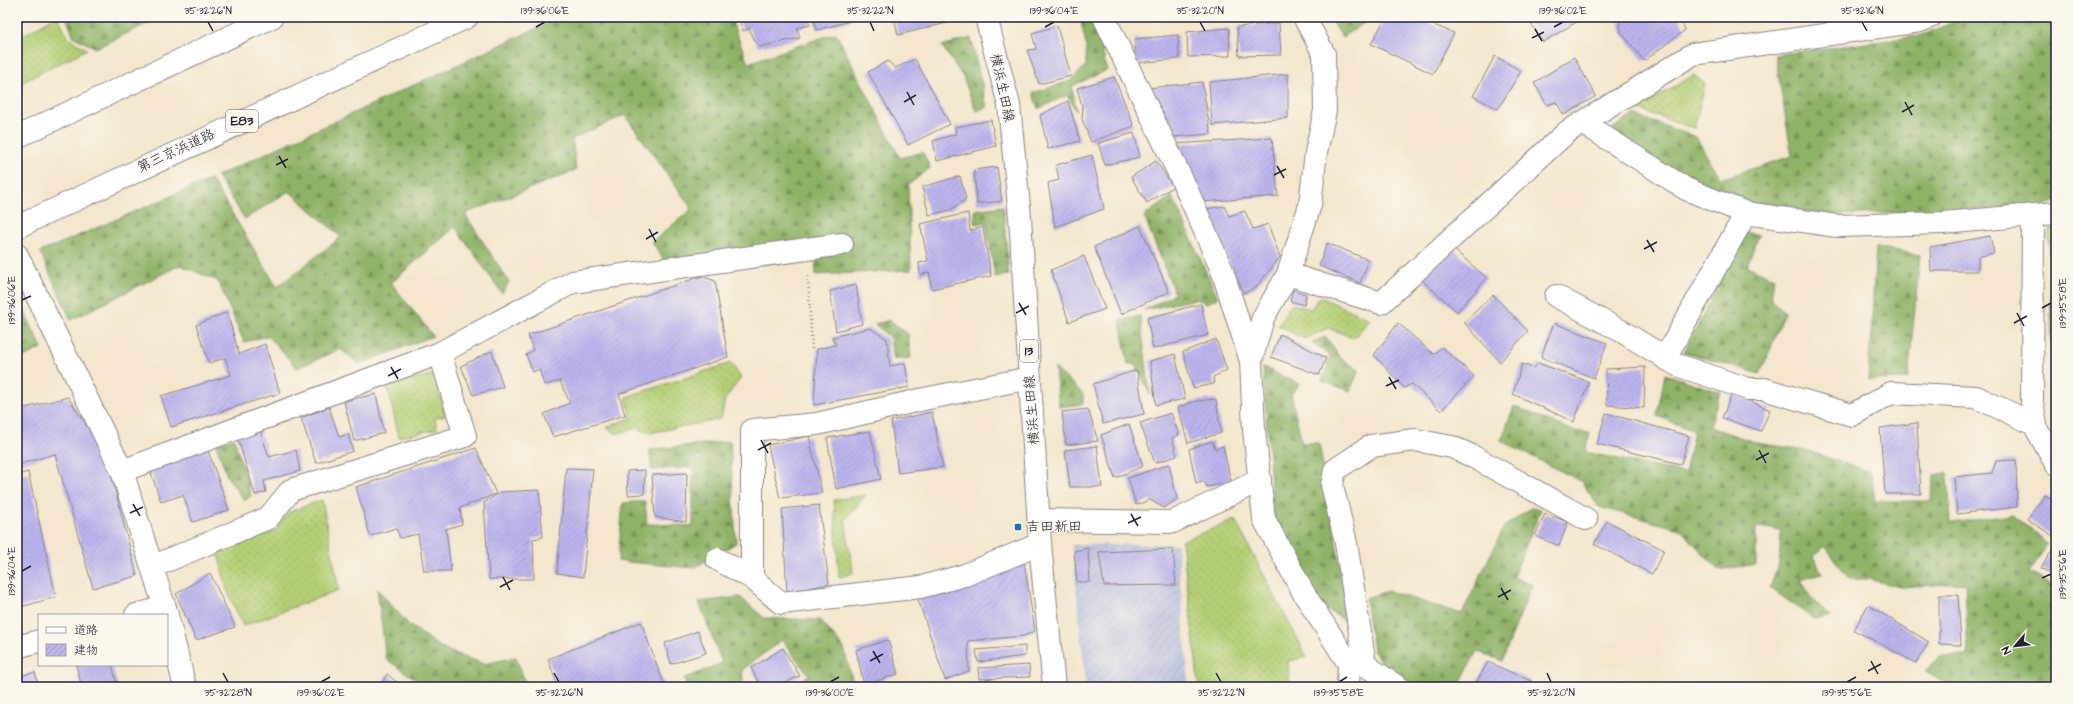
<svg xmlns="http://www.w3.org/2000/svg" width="2073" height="704" font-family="'Architects Daughter','Klee One',sans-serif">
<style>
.industrial{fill:url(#industrial-furrows)}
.grass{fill:url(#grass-dots);stroke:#6a7858}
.forest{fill:url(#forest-firs);stroke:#586a50}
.building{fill:url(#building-hatch)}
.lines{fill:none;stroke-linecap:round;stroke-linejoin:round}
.minor-casing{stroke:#8a8484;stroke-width:24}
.major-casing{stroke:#8a8484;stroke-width:24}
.highway-casing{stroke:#8a8484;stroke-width:24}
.path{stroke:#8a8484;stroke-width:2.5;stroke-dasharray:1 3;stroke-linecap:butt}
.minor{stroke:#fff;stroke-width:22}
.major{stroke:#fff;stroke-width:22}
.highway{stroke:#fff;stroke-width:22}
.ticks{fill:none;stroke:#22223b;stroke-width:1.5}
.poi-dot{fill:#1f6fb2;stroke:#fbf7ec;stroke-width:1.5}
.labels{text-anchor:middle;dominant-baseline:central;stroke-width:3;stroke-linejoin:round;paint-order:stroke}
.shield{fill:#fbf7ec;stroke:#636270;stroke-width:1}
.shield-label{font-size:13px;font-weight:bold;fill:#22223b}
.street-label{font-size:14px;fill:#22223b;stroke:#fbf7ec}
.poi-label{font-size:14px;fill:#22223b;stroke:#fbf7ec;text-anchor:start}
.neatline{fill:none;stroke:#22223b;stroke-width:1.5}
.ticks-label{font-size:10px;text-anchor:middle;fill:#22223b}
</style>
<defs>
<pattern id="industrial-furrows" width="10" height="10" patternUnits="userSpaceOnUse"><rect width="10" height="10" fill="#bdc3de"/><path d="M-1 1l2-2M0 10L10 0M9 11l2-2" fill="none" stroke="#a2a7bf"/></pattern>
<pattern id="grass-dots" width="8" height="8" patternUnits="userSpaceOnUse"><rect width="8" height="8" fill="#b3cf75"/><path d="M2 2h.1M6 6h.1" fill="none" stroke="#9ab166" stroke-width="1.8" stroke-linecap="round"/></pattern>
<pattern id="forest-firs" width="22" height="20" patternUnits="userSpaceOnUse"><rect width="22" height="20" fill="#8eb266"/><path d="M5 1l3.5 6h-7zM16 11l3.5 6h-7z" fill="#749055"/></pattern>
<pattern id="building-hatch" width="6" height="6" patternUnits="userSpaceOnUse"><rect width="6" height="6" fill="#bcb4ed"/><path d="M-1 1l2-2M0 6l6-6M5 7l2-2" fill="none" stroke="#a19acc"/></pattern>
</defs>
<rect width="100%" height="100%" fill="#fbf7ec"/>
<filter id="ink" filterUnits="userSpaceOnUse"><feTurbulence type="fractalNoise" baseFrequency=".025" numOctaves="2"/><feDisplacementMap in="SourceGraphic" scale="8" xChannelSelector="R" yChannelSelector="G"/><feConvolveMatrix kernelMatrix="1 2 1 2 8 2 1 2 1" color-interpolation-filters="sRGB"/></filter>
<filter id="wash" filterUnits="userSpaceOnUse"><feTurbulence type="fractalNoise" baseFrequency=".012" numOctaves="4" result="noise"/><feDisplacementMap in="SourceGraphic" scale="16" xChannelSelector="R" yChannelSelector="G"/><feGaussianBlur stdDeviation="0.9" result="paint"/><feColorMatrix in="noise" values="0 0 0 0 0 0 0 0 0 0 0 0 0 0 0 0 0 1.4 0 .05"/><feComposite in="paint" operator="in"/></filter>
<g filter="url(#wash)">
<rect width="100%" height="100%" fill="#f3e6cc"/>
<path class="industrial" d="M1177,544L1189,687H1086L1072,545Z"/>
<g class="grass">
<path d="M54,17H58L69,39L87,49L17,85V39Z"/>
<path d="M1694,75L1705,84L1694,128L1637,109Z"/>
<path d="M2056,228V408L2053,409L2049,229Z"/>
<path d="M1320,297L1370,319L1354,338L1328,328L1304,339L1278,325L1291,304L1311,309Z"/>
<path d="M731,363L741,378L725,399L721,419L649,433L637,428L616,434L607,427L631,418L626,397Z"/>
<path d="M435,374L445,416L435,418L437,429L399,437L387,385Z"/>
<path d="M866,495L845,520L853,573L839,577L834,500Z"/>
<path d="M322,500L339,590L243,626L227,590L218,553L275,531L289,512Z"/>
<path d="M1235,520L1307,657L1288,661L1290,687H1199L1182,541Z"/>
</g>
<g class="forest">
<path d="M66,17H162L96,48L74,37Z"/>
<path d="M561,17H730L748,63L836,33L900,158L923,152L930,168L908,185L911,270L816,275L815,241L667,265L652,242L692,209L625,115L572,139L576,170L465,214L509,282L502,293L455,227L391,283L433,336L360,364L340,349L297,368L268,336L244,342L218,281L180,265L71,320L40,252L211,179L277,287L341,237L289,191L245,219L217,176Z"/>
<path d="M1080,17H1092L1096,23L1107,70L1072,86L1076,111L1067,95L1038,109L1033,93L1072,80L1086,65V44Z"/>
<path d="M1329,17H1374L1342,37Z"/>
<path d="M1966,17H2056V202L2034,207L1836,215L1745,204L1686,178L1610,130L1634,115L1696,137L1720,179L1792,156L1775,55L1920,36Z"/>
<path d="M971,38L987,107L976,111L963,77L942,46Z"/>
<path d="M1172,196L1218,298L1207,303L1196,299L1144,310L1175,294L1144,216Z"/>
<path d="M1003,206L1009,275L995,277L986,222L975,224V210Z"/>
<path d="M1745,232L1759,235L1747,266L1774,278L1771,300L1785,312L1760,374L1684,352Z"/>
<path d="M1876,247L1920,255L1908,379L1868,380Z"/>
<path d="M17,296L42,348L17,360Z"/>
<path d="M1140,316L1150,395L1136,364H1128L1120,320Z"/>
<path d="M890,320L908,334L911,358L894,360L890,338L875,324Z"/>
<path d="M1326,337L1340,358L1359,370L1350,391L1322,381L1330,356L1312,342Z"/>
<path d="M1263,367L1300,384L1291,394L1302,443H1319L1350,624L1321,606L1273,514Z"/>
<path d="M1055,368L1083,394V404L1059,407Z"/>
<path d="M1665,374L1720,392L1710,427L1757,443L1805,450L1871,472L1875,501H1932L1933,475L1948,473L1951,523L2012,515L2048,543L2029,573L2056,586L2051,595L2056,598V687H1951L1926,672L1939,656H1968L1965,583L1900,587L1868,579H1849L1825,546L1814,556L1822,574L1801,579L1810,597L1831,617L1814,619L1770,588L1779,563L1781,530L1756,527V564L1719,570L1680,529L1599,507L1581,481L1501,441L1514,406L1573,431L1590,433L1585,452L1685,473L1694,431L1657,416Z"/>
<path d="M234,438L251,496L244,501L227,476L216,444Z"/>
<path d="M730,441L736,543L694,568L618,561L623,503L645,501L647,524L693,526V467L652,470L649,450Z"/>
<path d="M1531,508L1541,509L1513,577L1532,585L1502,661L1477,651L1460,683L1469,687H1410L1388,673L1373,650L1365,598L1388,591L1462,614L1504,527Z"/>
<path d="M377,589L409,625L443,649L484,664L516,657L527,687H427L386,659Z"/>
<path d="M740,597L764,618L820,620L844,648L854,687H790L809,675L782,640L742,670L743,681L738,687H687L684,679L722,663L699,602Z"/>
</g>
<g id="blocks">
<g class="building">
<path d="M738,17H807L810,25L797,28L800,38L758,47L749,28L743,31Z"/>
<path d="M813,17H849L850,21L817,30Z"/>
<path d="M894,17H962L963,19L898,35Z"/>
<path d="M1386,17H1413L1454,33L1433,74L1371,44Z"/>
<path d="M1527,17H1585L1543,42Z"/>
<path d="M1619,17H1679L1685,30L1644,61L1621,32Z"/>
<path d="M1279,23L1281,55L1239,56L1237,27Z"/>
<path d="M1057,26L1071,76L1039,84L1027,50L1036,49L1032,33Z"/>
<path d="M1229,28L1230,56L1188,57L1187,32Z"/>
<path d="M1178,35L1179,59L1135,63V39Z"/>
<path d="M1495,56L1521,71L1498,109L1473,96Z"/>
<path d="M1574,57L1596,96L1564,115L1556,102L1547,105L1534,83Z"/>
<path d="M915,59L950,124L908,145L868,72L888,61L895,68Z"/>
<path d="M1288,74V118L1212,125L1209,82Z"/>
<path d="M1114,77L1134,126L1091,142L1082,119L1083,109L1077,88Z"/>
<path d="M1202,82L1211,134L1172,137L1148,88Z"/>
<path d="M1068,101L1080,141L1048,149L1040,115Z"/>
<path d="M991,120L996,146L937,161L933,141L956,134L955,127Z"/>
<path d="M1134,133L1140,157L1105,165L1098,143Z"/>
<path d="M1272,138L1278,196L1202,202L1173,144Z"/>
<path d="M1092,155L1104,209L1055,227L1048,183L1059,180L1056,165Z"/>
<path d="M1156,161L1173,187L1147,203L1131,177Z"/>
<path d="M997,167L1002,201L977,204L974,170Z"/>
<path d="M960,176L966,199L950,210L929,215L922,187Z"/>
<path d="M1224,206L1229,216L1245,211L1253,229L1268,224L1280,257L1256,287L1244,293L1205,209Z"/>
<path d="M968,213L970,231L983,227L991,276L932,289L929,272L920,275L919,263L928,261L920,224Z"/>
<path d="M1140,226L1169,292L1121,314L1094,247Z"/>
<path d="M1990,236L1994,253L1978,257V271H1931L1930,247Z"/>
<path d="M1327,243L1369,260L1360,283L1319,266Z"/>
<path d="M1452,248L1487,278L1457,312L1421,279Z"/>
<path d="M1084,256L1105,309L1069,322L1051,270Z"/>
<path d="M702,276L715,281L728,357L619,394L625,415L553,437L544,414L570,403L560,381L544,385L539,369L533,372L526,355L533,350L528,335Z"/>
<path d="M856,285L862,324L836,331L830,291Z"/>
<path d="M1293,290L1306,294L1304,305L1290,301Z"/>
<path d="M1493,295L1528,331L1500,362L1464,322Z"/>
<path d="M1201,304L1208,335L1153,349L1147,318Z"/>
<path d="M227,312L239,354L265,344L280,393L171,427L161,396L231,375L225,358L209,363L196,325Z"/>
<path d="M1398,323L1433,354L1442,347L1474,376L1441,411L1412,384L1404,388L1374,355Z"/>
<path d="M1554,323L1607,343L1594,378L1541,357Z"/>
<path d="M870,328L887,339L890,366L905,363L909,387L814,405L817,349L836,345L832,337Z"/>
<path d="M1280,334L1326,358L1319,375L1271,357Z"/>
<path d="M1216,339L1227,370L1213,377L1214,384L1193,388L1183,352Z"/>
<path d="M492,351L503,387L473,395L461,366Z"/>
<path d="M1175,354L1185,399L1156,405L1150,361Z"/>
<path d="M1538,363L1589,382L1574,422L1513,394L1522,364L1534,368Z"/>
<path d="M1645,367L1644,408L1607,405L1606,369Z"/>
<path d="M1137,370L1144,414L1103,424L1093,384Z"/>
<path d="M1732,393L1770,410L1761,431L1722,418Z"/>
<path d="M376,394L384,433L354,441L344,401Z"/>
<path d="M68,397L107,458L137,576L93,588L55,454L17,465V410Z"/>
<path d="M1216,399L1221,433L1188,443L1178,407L1197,401Z"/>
<path d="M329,407L339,437L348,434L353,451L316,463L301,418Z"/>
<path d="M1088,409L1098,441L1066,445L1062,412Z"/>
<path d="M932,412L943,467L898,473L891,421Z"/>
<path d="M1171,413L1179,435L1172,438L1177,456L1155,463L1140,423Z"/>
<path d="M1606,413L1689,436L1681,464L1597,444Z"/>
<path d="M1917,423L1921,494H1885L1880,428Z"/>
<path d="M1129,424L1143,466L1115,478L1101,435Z"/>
<path d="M259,427L269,457L296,450L300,471L264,481L266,492L255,495L237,436Z"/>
<path d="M870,431L881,479L836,489L827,438Z"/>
<path d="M809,436L822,493L780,498L768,445Z"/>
<path d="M1212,441L1215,449L1223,446L1231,482L1207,487L1204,481L1196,483L1189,449Z"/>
<path d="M206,445L229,510L193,522L183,495L161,502L149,467Z"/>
<path d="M1097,446L1102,487H1070L1065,450Z"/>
<path d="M476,448L496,494L460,508L462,524L446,529L451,571H424L418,534L400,538L396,528L370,536L356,487Z"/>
<path d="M2016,460L2017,507L1957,514L1954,477L1992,473L1996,461Z"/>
<path d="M1169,464L1177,499L1164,508L1150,500L1136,505L1128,478Z"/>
<path d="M566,468L593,469L583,577L557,573Z"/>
<path d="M645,470L644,494L628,495L627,471Z"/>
<path d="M28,472L56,597L17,608V475Z"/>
<path d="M687,473L686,522L655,517L652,475Z"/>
<path d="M539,490L543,537L533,539L534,579H489L484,503L501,492Z"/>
<path d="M2045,495L2056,502V538L2027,519Z"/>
<path d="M819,505L829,584L787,592L782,509Z"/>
<path d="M1545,514L1568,522L1559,546L1535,536Z"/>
<path d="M1607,521L1664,550L1652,574L1594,544Z"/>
<path d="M2056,544V577L2041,568Z"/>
<path d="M1088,548L1090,582H1077L1074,551Z"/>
<path d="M1173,549L1176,585L1104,586L1099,552Z"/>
<path d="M1024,562L1035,631L1024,636L968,641L969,671L945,680L918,599Z"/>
<path d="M210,573L235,627L196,640L176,594Z"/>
<path d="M1939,595H1958L1961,645L1939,644Z"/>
<path d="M1868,605L1929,642L1916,663L1854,630Z"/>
<path d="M641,622L665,687H558L548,659Z"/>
<path d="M698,631L706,653L671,664L665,643Z"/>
<path d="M888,640L898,674L864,685L856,650Z"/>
<path d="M1025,646V656L978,662L976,650Z"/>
<path d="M783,648L800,676L776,687H761L751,668Z"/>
<path d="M1488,662L1531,681L1529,687H1490L1477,681Z"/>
<path d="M76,665H112L118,687H82Z"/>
<path d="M1029,665L1030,677L979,679L978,668Z"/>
<path d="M35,672L38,687H17V677Z"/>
<path d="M387,674L403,687H380Z"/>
</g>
</g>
</g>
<g filter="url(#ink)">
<use href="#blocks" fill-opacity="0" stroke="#8a8484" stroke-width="1"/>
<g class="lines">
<defs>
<g id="minor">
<path d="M1104,17L1185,186L1222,270L1251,361"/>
<path d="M1304,17L1324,54L1325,111L1316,152L1310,205L1288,274L1263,318L1251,361L1254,430L1264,519L1303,592L1349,664L1348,687"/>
<path d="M1583,123L1686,189L1746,213L1837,226L1943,223L2056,213"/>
<path d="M2033,216L2032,402L2037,430L2056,464"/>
<path d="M17,255L122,471L167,615"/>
<path d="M1288,274L1381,303L1567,132L1693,54L1920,21L1930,17"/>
<path d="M1556,296L1623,332L1677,365L1748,389H1764L1852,415L1891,393L1976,397L2036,425"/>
<path d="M1665,358L1746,213"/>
<path d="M122,471L440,353L573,282L842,244"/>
<path d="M1039,520L1173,522L1260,480"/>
<path d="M717,559L752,578L781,603L921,587L965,575L1040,544"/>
<path d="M152,567L268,518L291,490L465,436L440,353"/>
<path d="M752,578V430L817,424L924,399L1030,378"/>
<path d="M136,615L165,607"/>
<path d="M167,615L185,687"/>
<path d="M17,647L39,641"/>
<path d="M1350,665H1365L1398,687"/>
<path d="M1365,665L1346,543L1332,485L1335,470L1371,446L1415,440L1452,447L1472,456L1586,519"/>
</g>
<path id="major" d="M986,17L1009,105L1020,217L1040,544L1054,687"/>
<g id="highway">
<path d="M17,137L272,17"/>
<path d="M17,227L467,17"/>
</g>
</defs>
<use href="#minor" class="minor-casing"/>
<use href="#major" class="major-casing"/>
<use href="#highway" class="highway-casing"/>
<path class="path" d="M808,276L812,350"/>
<use href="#minor" class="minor"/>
<use href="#major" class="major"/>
<use href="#highway" class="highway"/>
</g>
</g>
<path class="ticks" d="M208,22L213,31M870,22L874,31M1200,22L1205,31M1862,22L1867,31M536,27L545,22M1045,27L1054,22M1554,27L1563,22M1535,29L1542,41M1532,38L1544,32M907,92L914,105M904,102L916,95M1905,102L1912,115M1902,112L1914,105M279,156L286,168M276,165L288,159M1277,166L1284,178M1274,175L1286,169M649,229L656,242M646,239L658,232M1647,240L1654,252M1644,249L1657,242M22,300L31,296M1019,303L1026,315M2042,308L2051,303M1016,313L1029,306M2017,313L2024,326M2014,323L2027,316M391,367L398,379M388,376L401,369M1389,377L1396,389M1386,386L1399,380M761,440L768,453M758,450L771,443M1759,450L1766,463M1756,460L1769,453M133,504L140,516M130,513L143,507M1131,514L1138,526M1128,523L1141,517M22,571L31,566M503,577L510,590M2042,578L2051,574M500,587L513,580M1501,588L1508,600M1498,597L1511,590M873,651L880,663M870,661L883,654M1871,661L1878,674M1868,671L1881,664M223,673L228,682M554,673L559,682M1216,673L1221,682M1547,673L1551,682M321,682L330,677M830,682L839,677M1339,682L1347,677M1847,682L1856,677"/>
<rect class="poi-dot" x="1014" y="523" width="8" height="8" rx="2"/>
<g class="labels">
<g class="shield">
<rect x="226" y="110" width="32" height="22" rx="3"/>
<rect x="1020" y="340" width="18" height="22" rx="3"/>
</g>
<g class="shield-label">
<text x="242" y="121">E83</text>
<text x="1029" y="351">13</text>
</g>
<g class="street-label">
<text transform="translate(1002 88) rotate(78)">横浜生田線</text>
<text transform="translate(176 151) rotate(-25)">第三京浜道路</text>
<text transform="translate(1032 410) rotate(-94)">横浜生田線</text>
</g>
<g class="poi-label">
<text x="1026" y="527">吉田新田</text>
</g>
</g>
<rect width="2073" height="704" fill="none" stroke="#fbf7ec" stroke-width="44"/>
<rect x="38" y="614" width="130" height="52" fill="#fbf7ec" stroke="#a4a2a5"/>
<rect x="46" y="627" width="20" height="6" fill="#ffffff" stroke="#a4a2a5"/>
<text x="74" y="634" font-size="12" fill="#22223b">道路</text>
<rect x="46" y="644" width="20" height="12" fill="url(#building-hatch)" stroke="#a4a2a5"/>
<text x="74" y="654" font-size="12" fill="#22223b">建物</text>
<g transform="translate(2015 646) rotate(242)" stroke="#fbf7ec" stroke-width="3" paint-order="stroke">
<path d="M0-3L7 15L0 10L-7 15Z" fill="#22223b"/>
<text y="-6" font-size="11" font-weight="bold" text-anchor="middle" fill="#22223b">N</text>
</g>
<rect x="22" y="22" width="2029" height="660" class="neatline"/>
<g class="ticks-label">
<text x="208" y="14">35°32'26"N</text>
<text x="545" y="14">139°36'06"E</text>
<text x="870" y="14">35°32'22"N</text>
<text x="1054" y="14">139°36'04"E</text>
<text x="1200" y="14">35°32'20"N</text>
<text x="1563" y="14">139°36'02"E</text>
<text x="1862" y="14">35°32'16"N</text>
<text transform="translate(11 300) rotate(-90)" y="4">139°36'06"E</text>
<text transform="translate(2062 303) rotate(-90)" y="4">139°35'58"E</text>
<text transform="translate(11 571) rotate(-90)" y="4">139°36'04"E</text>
<text transform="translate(2062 574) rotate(-90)" y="4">139°35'56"E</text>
<text x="228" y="696">35°32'28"N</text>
<text x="321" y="696">139°36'02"E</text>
<text x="559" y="696">35°32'26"N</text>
<text x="830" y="696">139°36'00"E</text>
<text x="1221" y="696">35°32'22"N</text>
<text x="1339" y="696">139°35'58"E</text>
<text x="1551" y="696">35°32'20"N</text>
<text x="1847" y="696">139°35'56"E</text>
</g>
</svg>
